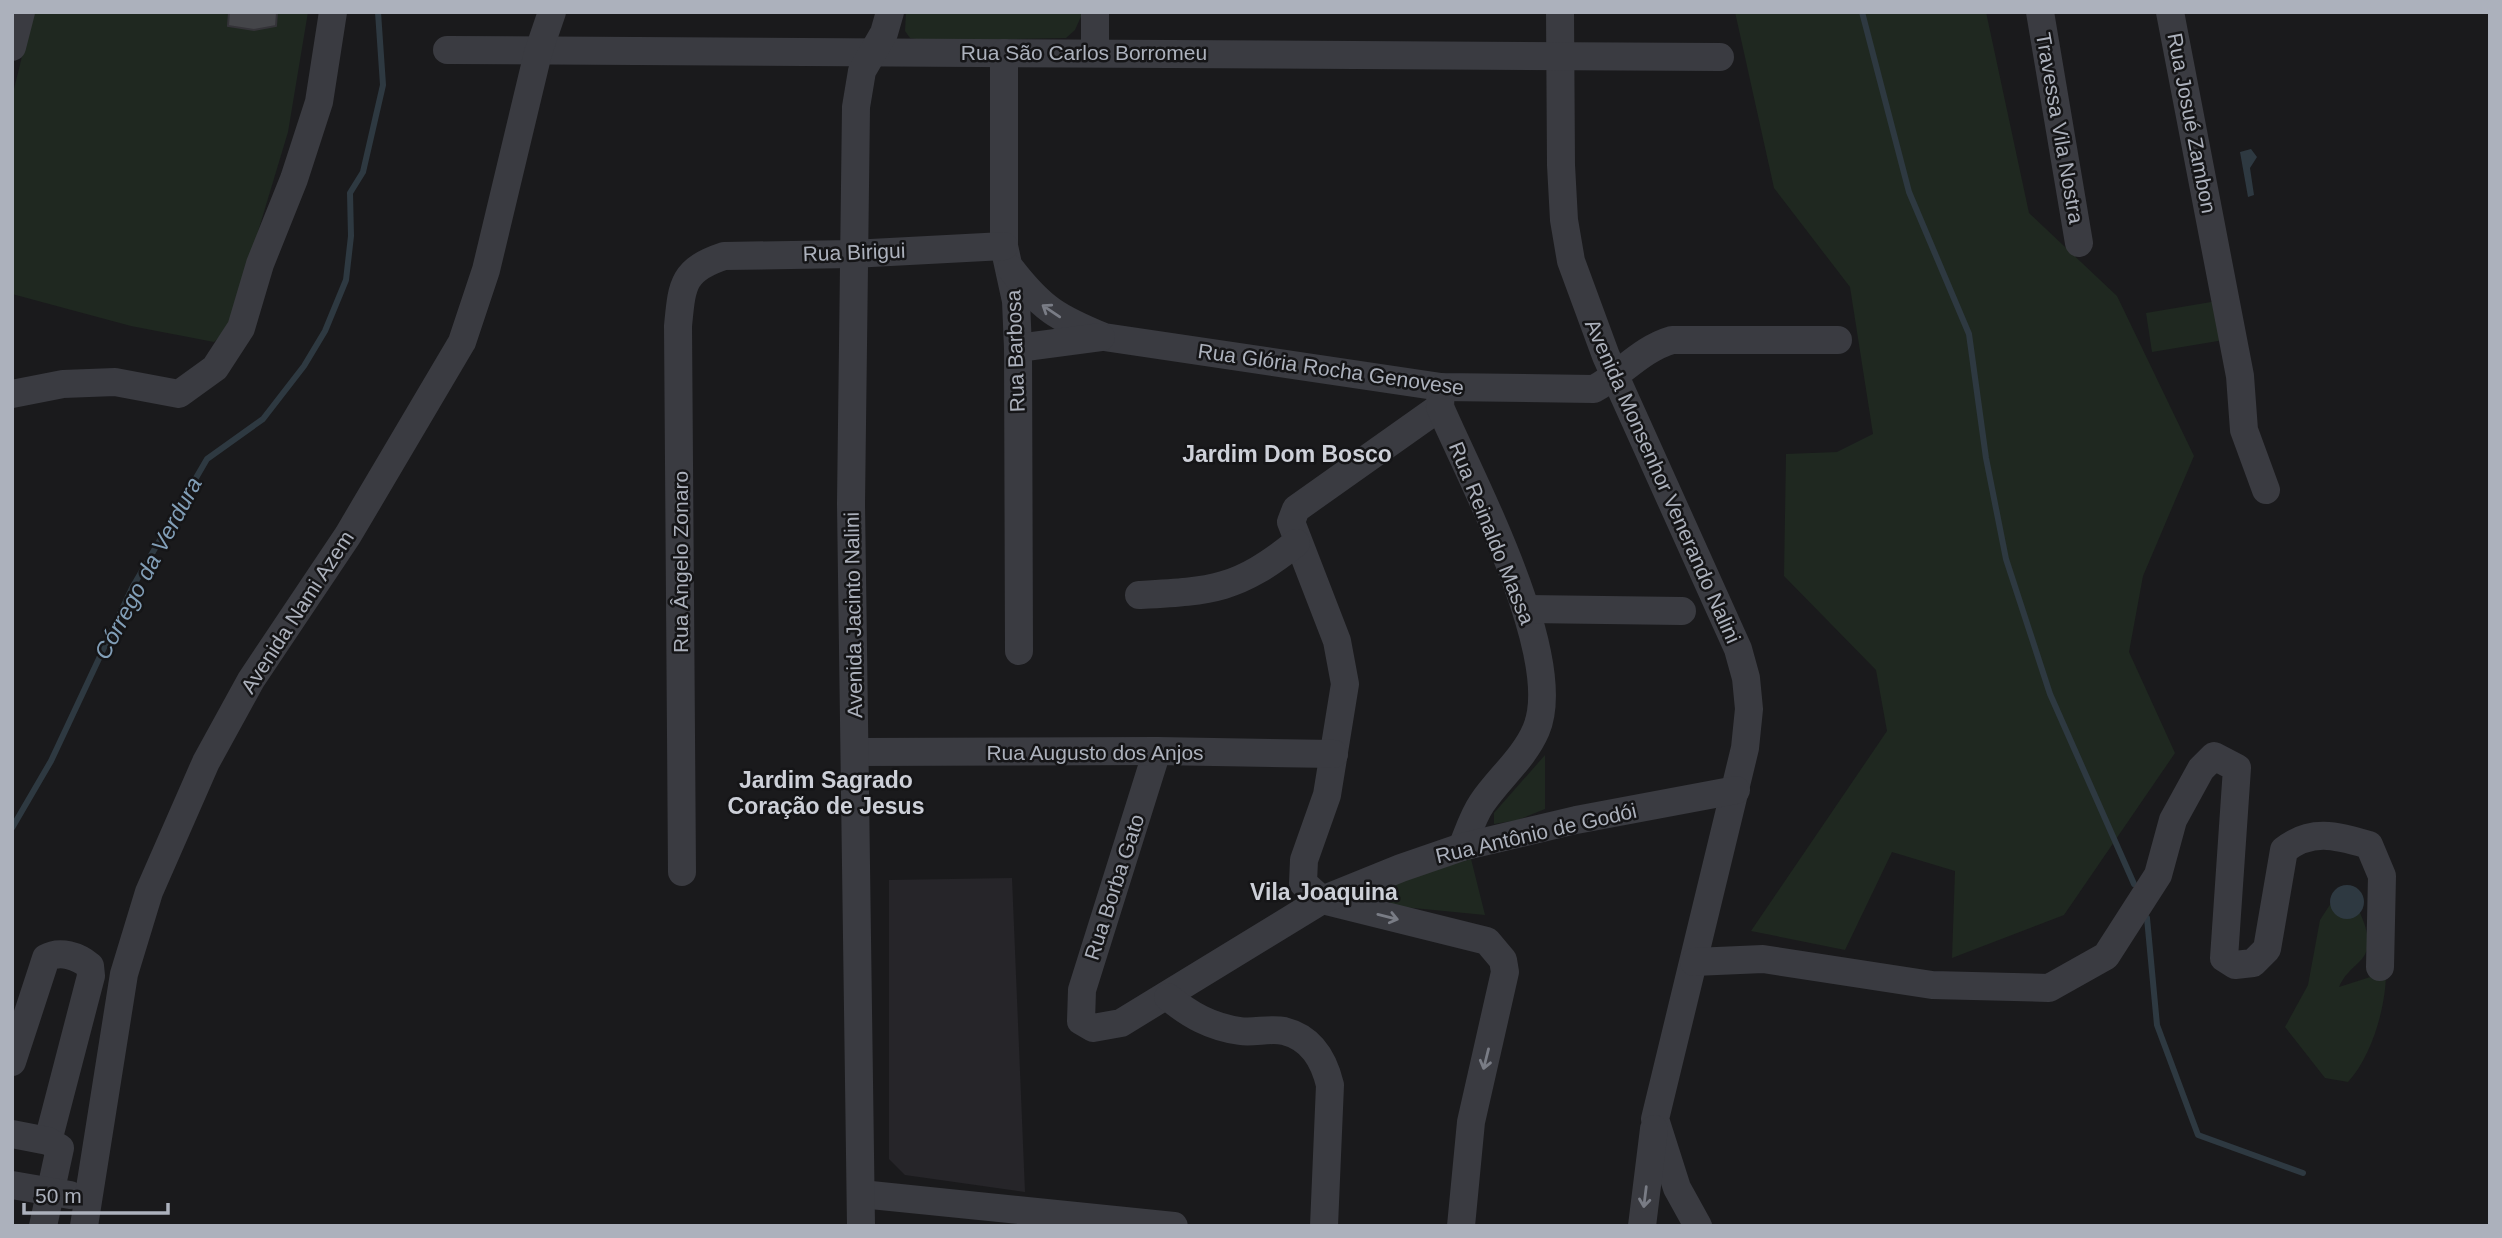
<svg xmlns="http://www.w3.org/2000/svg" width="2502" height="1238" font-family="Helvetica,sans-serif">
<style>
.built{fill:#262529}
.green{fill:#1f2820}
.water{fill:#2e3941}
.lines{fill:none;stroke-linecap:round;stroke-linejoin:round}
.stream{stroke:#2e3941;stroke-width:6}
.building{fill:#444549;stroke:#343338;stroke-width:2}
.minor{stroke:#3a3b41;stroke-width:28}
.oneway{stroke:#797c85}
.labels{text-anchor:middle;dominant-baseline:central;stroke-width:5;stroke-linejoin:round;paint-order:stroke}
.street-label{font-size:21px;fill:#acb1bc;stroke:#151517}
.neighbourhood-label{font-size:23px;font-weight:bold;fill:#cdd0d8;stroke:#151517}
.water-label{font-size:23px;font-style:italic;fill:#829fb8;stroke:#151517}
</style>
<rect width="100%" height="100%" fill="#1a1a1c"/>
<path class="built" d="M1012,878L1025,1192L905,1175L889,1159V880Z"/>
<g class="green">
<path d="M33,12H308L288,132L229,328L214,342L131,326L12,294V97Z"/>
<path d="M906,12H1083L1075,30L1066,38L928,41L910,38L905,31Z"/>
<path d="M1735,12H1986L2029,213L2117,296L2194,456L2143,576L2129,652L2175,753L2064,915L1952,958L1955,871L1892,852L1845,950L1751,931L1887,731L1876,670L1784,576L1786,454L1837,452L1873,434L1850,287L1774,188Z"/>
<path d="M2223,300L2230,339L2152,352L2146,313Z"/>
<path d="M1545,755V809L1518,820L1494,824V813Z"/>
<path d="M1471,859L1485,915L1403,907L1387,902L1391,883Z"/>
<path d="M2335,897L2354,898C2361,918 2378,943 2360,961C2351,970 2344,975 2339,987L2386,972C2386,1007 2372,1056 2348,1082L2325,1078L2285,1027L2308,985L2320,920Z"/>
</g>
<g class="water">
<path d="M2251,149L2257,157L2250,168L2254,195L2248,197L2240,152Z"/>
<circle cx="2347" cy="902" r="17"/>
</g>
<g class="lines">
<g class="stream">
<path d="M1862,12L1909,192L1969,334L1986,458L2006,559L2050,694L2134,884"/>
<path d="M12,828L51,761L132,588L207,459L263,419L304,366L325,331L346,280L351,236L350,193L363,172L383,85L378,12"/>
<path d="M2147,918L2157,1025L2198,1135L2303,1173"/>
</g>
</g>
<path class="building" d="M229,12H277L276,26L254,30L228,26Z"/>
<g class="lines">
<g class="minor">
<path d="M1560,12L1561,165L1564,220L1571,261L1606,356L1738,649L1746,678L1749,709L1745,748L1655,1119L1677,1188L1698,1226"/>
<path d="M2040,12L2079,243"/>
<path d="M2170,12L2240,376L2244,430L2266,490"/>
<path d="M12,47L21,12"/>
<path d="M447,50L1720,57"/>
<path d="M1095,52V12"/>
<path d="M1004,53V246L1016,301L1018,348L1019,651"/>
<path d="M1011,269C1042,309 1058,318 1104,337L1441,387L1594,389C1622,374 1641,349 1672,340H1838"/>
<path d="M1018,348L1101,337"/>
<path d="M1441,387L1440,407L1296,509L1291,522L1337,641L1345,684L1327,795L1304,860L1303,883L1322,900L1487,941L1503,960L1505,972L1471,1122L1461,1226"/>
<path d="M12,394L63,384L115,382L179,394L215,368L241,328L260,264L294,179L319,102L333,12"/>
<path d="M1440,407C1471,479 1567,658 1536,730C1524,758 1499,778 1482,803C1473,816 1468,833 1462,847"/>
<path d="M1139,595C1213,591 1237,590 1296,543"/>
<path d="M1527,609L1682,611"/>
<path d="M1157,751L1082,990L1081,1021L1093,1028L1121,1023L1322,900L1401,868L1462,847L1576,820L1736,790"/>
<path d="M856,752L1157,751L1334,754"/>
<path d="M682,872L678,326C682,285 682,270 724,256L852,254L1004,246"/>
<path d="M1694,962L1763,959L1932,985L2049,988L2106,956L2158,875L2173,820L2201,769L2214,756L2237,768L2224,958L2235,965L2253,963L2267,949L2284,850C2312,828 2337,836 2369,845L2382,876L2380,967"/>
<path d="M1168,997C1190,1015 1211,1027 1240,1031C1254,1033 1270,1028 1284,1031C1312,1038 1324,1060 1330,1085L1324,1226"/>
<path d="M12,1062L46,958C60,950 78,956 90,966L91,976L48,1141"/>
<path d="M12,1134L48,1141L60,1148L43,1226"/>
<path d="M12,1185L70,1195"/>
<path d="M861,1194L1174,1226"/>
<path d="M84,1226L124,974L149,892L206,762L251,680L348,535L462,342L486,270L538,53L552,12"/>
<path d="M861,1226L851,504L856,107L862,71L884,33L890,12"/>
<path d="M1642,1226L1654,1129"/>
</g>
</g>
<defs><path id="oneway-shaft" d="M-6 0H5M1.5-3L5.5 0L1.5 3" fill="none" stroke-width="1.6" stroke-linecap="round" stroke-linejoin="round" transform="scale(1.75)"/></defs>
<g class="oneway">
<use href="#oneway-shaft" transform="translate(1051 311) rotate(-146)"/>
<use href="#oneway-shaft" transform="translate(1388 917) rotate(14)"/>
<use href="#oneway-shaft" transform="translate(1486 1059) rotate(104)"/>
<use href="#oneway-shaft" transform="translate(1645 1197) rotate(97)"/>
</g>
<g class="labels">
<g class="street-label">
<text x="1084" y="52">Rua São Carlos Borromeu</text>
<text transform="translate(2192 123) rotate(79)">Rua Josué Zambon</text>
<text transform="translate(2060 128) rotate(80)">Travessa Vila Nostra</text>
<text transform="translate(854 252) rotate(-2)">Rua Birigui</text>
<text transform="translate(1015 351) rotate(-92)">Rua Barbosa</text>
<text transform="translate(1331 369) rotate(8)">Rua Glória Rocha Genovese</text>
<text transform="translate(1663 481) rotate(66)">Avenida Monsenhor Venerando Nalini</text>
<text transform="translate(1492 533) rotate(68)">Rua Reinaldo Massa</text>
<text transform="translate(680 562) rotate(-90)">Rua Ângelo Zonaro</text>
<text transform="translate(297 612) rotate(-57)">Avenida Nami Azem</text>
<text transform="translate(853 615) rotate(-91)">Avenida Jacinto Nalini</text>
<text x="1095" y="752">Rua Augusto dos Anjos</text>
<text transform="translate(1536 833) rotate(-13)">Rua Antônio de Godói</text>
<text transform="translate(1114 887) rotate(-72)">Rua Borba Gato</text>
</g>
<g class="neighbourhood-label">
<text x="1287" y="454">Jardim Dom Bosco</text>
<text x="826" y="780">Jardim Sagrado<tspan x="826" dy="26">Coração de Jesus</tspan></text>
<text x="1324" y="892">Vila Joaquina</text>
</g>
<g class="water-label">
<text transform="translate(148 568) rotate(-62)">Córrego da Verdura</text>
</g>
</g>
<rect width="2502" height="1238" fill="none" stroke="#acb1bc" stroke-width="28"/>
<path d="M24 1203v10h144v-10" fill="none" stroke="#acb1bc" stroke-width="3.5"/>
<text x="35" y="1203" font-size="21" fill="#acb1bc" stroke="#151517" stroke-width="5" paint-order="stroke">50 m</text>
</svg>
